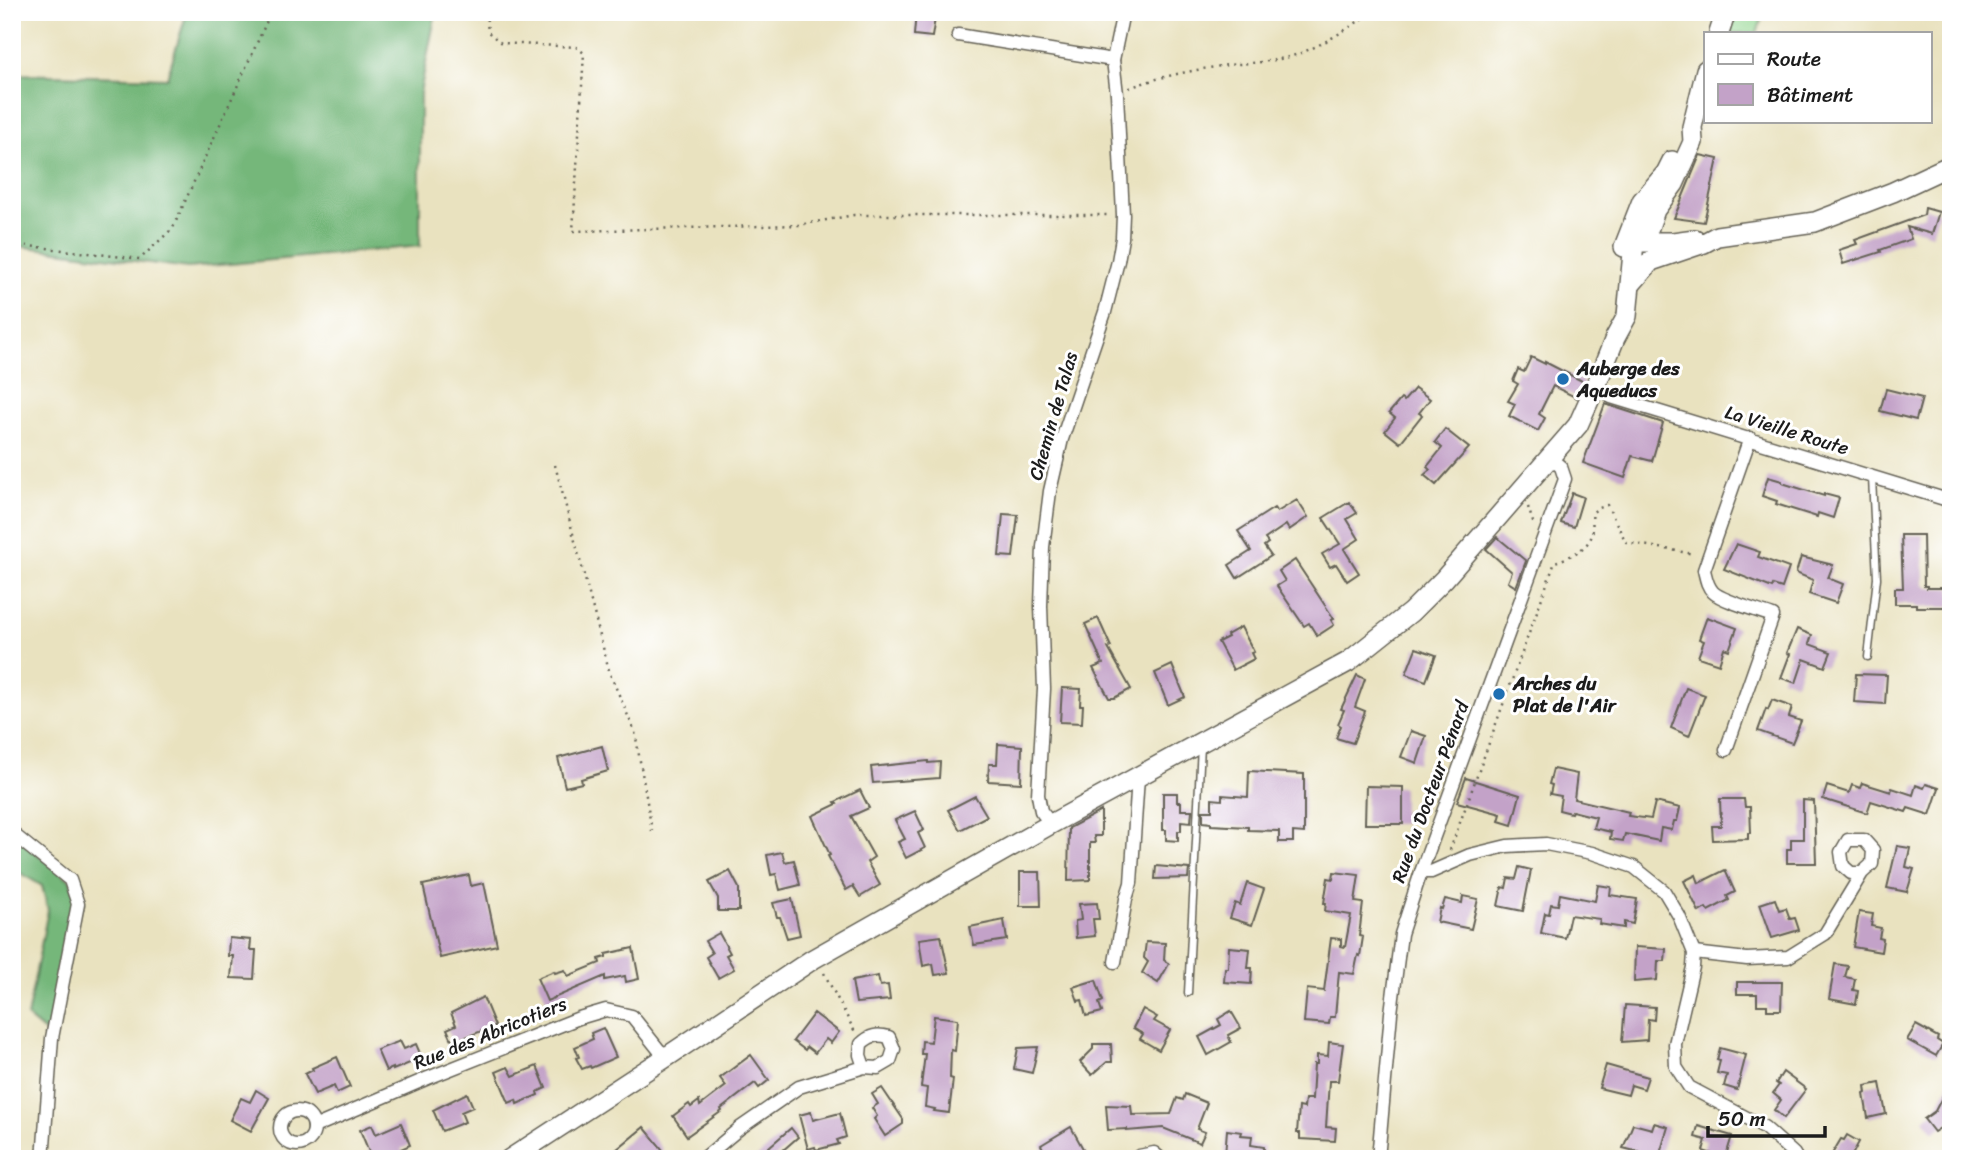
<svg xmlns="http://www.w3.org/2000/svg" width="1963" height="1171" font-family="Sriracha,sans-serif">
<style>
.green{fill:#92d68f;stroke:#577956;stroke-width:2}
.forest{fill:#75b77a;stroke:#486a4b;stroke-width:2}
.building{fill:#c3a2c8}
.lines{fill:none;stroke-linecap:round;stroke-linejoin:round}
.lane-casing{stroke:#646155;stroke-width:9}
.street-casing{stroke:#646155;stroke-width:15}
.secondary-casing{stroke:#646155;stroke-width:22}
.path{stroke:#646155;stroke-width:2.5;stroke-dasharray:2 5;stroke-linecap:butt}
.lane{stroke:#fff;stroke-width:6}
.street{stroke:#fff;stroke-width:12}
.secondary{stroke:#fff;stroke-width:19}
.poi-dot{fill:#1f6fb2;stroke:#fff;stroke-width:2.5}
.labels{text-anchor:middle;dominant-baseline:central;stroke-width:6;stroke-linejoin:round;paint-order:stroke}
.poi-label{font-size:19px;font-weight:bold;fill:#1c1c1c;stroke:#fff;text-anchor:start}
.street-label{font-size:19px;fill:#1c1c1c;stroke:#fff}
</style>
<rect width="100%" height="100%" fill="#fff"/>
<filter id="ink" filterUnits="userSpaceOnUse"><feTurbulence type="fractalNoise" baseFrequency=".0143" numOctaves="2"/><feDisplacementMap in="SourceGraphic" scale="14" xChannelSelector="R" yChannelSelector="G"/><feConvolveMatrix kernelMatrix="1 2 1 2 8 2 1 2 1" color-interpolation-filters="sRGB"/></filter>
<filter id="wash" filterUnits="userSpaceOnUse"><feTurbulence type="fractalNoise" baseFrequency=".00686" numOctaves="4" result="noise"/><feDisplacementMap in="SourceGraphic" scale="28" xChannelSelector="R" yChannelSelector="G"/><feGaussianBlur stdDeviation="1.57" result="paint"/><feColorMatrix in="noise" values="0 0 0 0 0 0 0 0 0 0 0 0 0 0 0 0 0 1.4 0 .05"/><feComposite in="paint" operator="in"/></filter>
<g filter="url(#wash)">
<rect width="100%" height="100%" fill="#e9e2bf"/>
<path class="green" d="M1735,12H1764L1757,33H1727Z"/>
<g class="forest">
<path d="M187,12H436L420,93V246L188,268L12,245V74L167,78Z"/>
<path d="M12,834L70,880L78,904L52,1038L27,1017L48,910L42,886L12,868Z"/>
</g>
<g id="blocks">
<g class="building">
<path d="M916,12H936L932,37L914,35Z"/>
<path d="M1700,155L1718,159L1704,222L1674,218Z"/>
<path d="M1925,208L1939,212L1932,234L1907,227L1911,239L1880,250L1881,252L1843,264L1839,250L1857,244L1855,240L1924,215Z"/>
<path d="M1531,357L1545,364V362L1584,382L1577,398L1553,386L1539,414L1545,418L1538,431L1509,416L1515,404L1508,401L1518,384L1513,381L1518,369L1524,372Z"/>
<path d="M1415,388L1430,399L1419,413L1422,415L1400,443L1385,431L1395,418L1389,413L1401,399L1404,401Z"/>
<path d="M1886,389L1922,398L1916,420L1880,411Z"/>
<path d="M1605,404L1663,423L1652,461L1632,456L1625,478L1583,463Z"/>
<path d="M1445,429L1469,448L1436,485L1424,475L1430,470L1427,467L1442,448L1435,442Z"/>
<path d="M1768,477L1782,481V483L1824,496V494L1839,498L1833,518L1818,513L1817,517L1776,504L1777,501L1762,496Z"/>
<path d="M1572,493L1583,497L1574,527L1561,523Z"/>
<path d="M1297,500L1308,517L1289,530L1286,525L1265,539L1268,543L1264,546L1271,556L1237,578L1229,565L1251,551L1238,531L1274,508L1277,512Z"/>
<path d="M1349,502L1357,513L1347,519L1359,539L1344,549L1359,573L1347,581L1336,564L1330,567L1322,554L1340,544L1323,518Z"/>
<path d="M1003,514L1018,515L1013,557L999,556Z"/>
<path d="M1901,535H1923L1924,586H1927V588H1951V607H1916V604H1895V588H1903Z"/>
<path d="M1497,537L1526,561L1516,587L1508,582L1512,572L1486,549Z"/>
<path d="M1736,544L1760,552L1758,557L1789,568L1782,588L1773,585L1772,588L1724,569Z"/>
<path d="M1801,557L1833,565L1828,578L1843,584L1836,603L1809,594L1813,580L1796,573Z"/>
<path d="M1295,560L1334,619L1331,620L1334,625L1317,636L1309,623L1304,626L1277,586L1285,581L1279,571Z"/>
<path d="M1707,617L1737,628L1729,650L1724,648L1719,664L1698,657L1704,641L1699,639Z"/>
<path d="M1098,618L1111,647L1108,648L1131,689L1114,698H1109L1093,668L1103,664L1085,624Z"/>
<path d="M1241,627L1254,652L1251,653L1254,659L1233,670L1218,642L1228,637L1227,635Z"/>
<path d="M1797,629L1812,635L1809,644L1831,652L1825,667L1804,659L1796,683L1781,678L1790,654L1787,653Z"/>
<path d="M1416,648L1436,655L1426,681L1406,674Z"/>
<path d="M1172,665L1185,697L1168,705L1155,673Z"/>
<path d="M1856,674L1887,675L1885,704L1854,702Z"/>
<path d="M1357,675L1365,679L1355,707L1365,711L1353,743L1336,738L1341,726L1338,724L1344,710L1341,709Z"/>
<path d="M1062,688L1081,689L1080,705H1083L1082,723L1060,722Z"/>
<path d="M1686,688L1705,695L1689,736L1671,728Z"/>
<path d="M1772,700L1792,707L1789,717L1801,721L1792,743L1758,731L1766,709L1768,710Z"/>
<path d="M1411,731L1426,736L1417,763L1401,757Z"/>
<path d="M998,744L1022,746L1021,783L988,781L989,764H997Z"/>
<path d="M602,746L608,771L581,779L582,783L565,787L558,758Z"/>
<path d="M928,761V763L940,762L939,778L873,783L871,767Z"/>
<path d="M1553,769L1577,774L1574,799L1629,812L1628,816L1651,819L1655,802L1680,808L1677,821H1674L1672,830L1661,828L1659,841L1625,834L1623,841L1610,839L1611,832L1593,828L1596,817L1572,811L1571,813L1559,810L1561,796L1550,794L1552,785L1549,784Z"/>
<path d="M1249,771L1304,774V833L1293,832V842H1279V831L1248,830V827L1211,825V823L1203,822V811H1212V799L1222,800V795L1248,797Z"/>
<path d="M1466,778L1520,795L1512,825L1499,821L1501,814L1457,802Z"/>
<path d="M1862,783L1891,792L1892,788L1913,795L1916,785L1924,788L1926,784L1939,788L1930,815L1908,808L1906,812L1871,801L1867,813L1823,799L1827,786L1849,793L1852,785L1860,788Z"/>
<path d="M1366,786L1403,787V824H1365Z"/>
<path d="M860,790L869,808L851,816L874,857L867,862L880,885L860,897L853,886L846,890L828,856L830,855L812,816L837,804L835,802Z"/>
<path d="M1163,793H1177V802H1181V810H1192L1191,822L1181,821V831H1178V841L1166,840V830H1163Z"/>
<path d="M975,796L987,816L960,830L948,810Z"/>
<path d="M1720,799H1744L1745,807H1750L1751,833H1748V839L1713,840L1712,826H1721Z"/>
<path d="M1803,800L1814,801L1816,863H1787V849H1791V839H1803Z"/>
<path d="M915,811L924,830L918,833L925,848L906,858L898,842L905,839L895,820Z"/>
<path d="M1101,811V836H1094L1095,843H1090V880L1068,881L1069,828Z"/>
<path d="M1897,846L1910,848L1906,867L1914,869L1907,892L1887,888Z"/>
<path d="M782,852L785,862L794,860L800,885L780,890L776,874L771,875L767,855Z"/>
<path d="M1156,866L1189,869L1188,878L1155,879Z"/>
<path d="M1519,867L1531,870L1523,911L1498,906L1502,887L1506,888L1508,878L1516,879Z"/>
<path d="M1725,870L1735,892L1727,896L1729,900L1708,911L1706,908L1699,912L1684,881L1696,875L1699,883Z"/>
<path d="M730,871L739,888V911H718V898L709,882Z"/>
<path d="M1020,872H1040L1041,906H1020Z"/>
<path d="M1334,872L1359,875L1355,902L1363,903L1359,936L1363,937L1360,956L1358,955L1354,974L1339,972L1335,1017H1330L1329,1024L1304,1022L1307,989L1324,991L1331,938L1341,939V946L1345,947L1351,915L1325,911L1326,903H1324L1328,878L1333,879Z"/>
<path d="M469,875L471,886L484,883L497,945L440,958L423,885Z"/>
<path d="M1247,883L1264,889L1252,925L1230,918L1235,903L1240,905Z"/>
<path d="M1598,885L1611,887L1610,895L1637,899L1633,924L1624,922V928L1599,924L1600,919L1570,915L1565,938L1541,933L1545,913L1549,914L1551,904L1558,905L1560,894L1595,901Z"/>
<path d="M1463,896L1478,899L1471,929L1437,922L1440,908L1442,909L1445,899L1462,903Z"/>
<path d="M792,899L800,935L787,938L780,917H777L773,903Z"/>
<path d="M1775,899L1779,910L1786,908L1790,919L1795,918L1799,930L1772,938L1760,904Z"/>
<path d="M1097,903L1099,919H1093L1095,936L1076,938L1075,921L1081,920L1079,904Z"/>
<path d="M1859,912L1873,914L1871,926L1881,928L1879,938L1883,939L1881,952L1853,947Z"/>
<path d="M1004,920L1007,940L974,945L970,927Z"/>
<path d="M719,933L730,953L726,955L734,969L718,978L706,957L712,953L705,941Z"/>
<path d="M941,936L949,973L935,975L933,964L923,966L919,939Z"/>
<path d="M229,938L251,940L250,950H256L254,979L231,978L233,956H228Z"/>
<path d="M1146,942L1165,943L1164,960L1169,964L1158,983L1142,973L1148,962L1144,958Z"/>
<path d="M1229,947L1250,949L1248,968H1252L1251,984L1224,982L1225,968H1228Z"/>
<path d="M1635,947L1666,949L1665,961H1658L1657,980L1634,982Z"/>
<path d="M633,948L639,979L626,982L625,976L605,980V976L547,1001L537,978L554,971L555,973L565,970L568,976L600,963L599,959L606,957V954Z"/>
<path d="M1835,964L1848,966L1845,977L1855,979L1853,990L1858,991L1856,1004L1829,999Z"/>
<path d="M878,976L880,986L888,985L890,1000L856,1003L852,981Z"/>
<path d="M1096,980L1103,1001L1099,1003L1102,1012L1086,1016L1082,1000L1078,1001L1073,987Z"/>
<path d="M1737,982H1782L1781,1010H1767V1005H1757V994H1737Z"/>
<path d="M483,997L495,1026L453,1042L447,1029L456,1025L451,1013Z"/>
<path d="M1625,1005L1655,1007L1654,1020L1648,1019L1647,1040L1622,1042Z"/>
<path d="M1143,1009L1157,1017L1154,1021L1170,1030L1159,1050L1140,1039L1143,1034L1133,1028Z"/>
<path d="M1231,1011L1241,1028L1228,1035L1231,1042L1208,1055L1199,1037L1221,1025L1218,1019Z"/>
<path d="M814,1013L839,1032L831,1043L826,1039L815,1053L807,1047L805,1050L793,1041Z"/>
<path d="M934,1016L958,1019L955,1051L951,1050L950,1078L953,1079L949,1113L934,1111L935,1109L925,1107L927,1088L921,1087L925,1054H921L922,1041L931,1042Z"/>
<path d="M1916,1025L1938,1037L1937,1040L1943,1044L1936,1056L1907,1040Z"/>
<path d="M603,1028L616,1057L591,1068L590,1066L582,1069L576,1058L579,1057L575,1047L593,1039L591,1033Z"/>
<path d="M400,1041L404,1049L416,1044L422,1058L393,1070V1068L386,1071L377,1050Z"/>
<path d="M1329,1042L1343,1044L1338,1081H1329L1326,1127L1336,1128L1335,1141L1300,1139V1133H1297L1299,1107L1304,1108L1305,1099H1312L1314,1064H1317V1055L1328,1056Z"/>
<path d="M1093,1044H1111L1112,1062H1107L1092,1075L1080,1062L1093,1049Z"/>
<path d="M1038,1047L1032,1073L1014,1069L1018,1048Z"/>
<path d="M1720,1048L1746,1055L1737,1090L1724,1086L1727,1075L1717,1073L1720,1061L1717,1060Z"/>
<path d="M751,1055L769,1080L759,1088L755,1083L721,1109L722,1111L687,1136L673,1116L689,1104L691,1107L699,1101L700,1106L726,1086L720,1078Z"/>
<path d="M337,1057L350,1087L337,1093L334,1086L315,1094L305,1074L313,1070L312,1068Z"/>
<path d="M1606,1065L1648,1077L1644,1089L1631,1085L1628,1095L1599,1088Z"/>
<path d="M537,1066L546,1088L537,1092L538,1095L517,1104L516,1100L509,1103L496,1072L508,1067L513,1076Z"/>
<path d="M1783,1072L1806,1089L1784,1118L1774,1110L1781,1100L1773,1093L1779,1085L1776,1083Z"/>
<path d="M1951,1080V1121L1934,1132L1924,1119L1935,1111Z"/>
<path d="M1880,1083L1886,1114L1868,1118L1864,1094L1866,1093L1865,1086Z"/>
<path d="M882,1088L903,1119V1124L885,1136L874,1119L877,1116L872,1108L878,1104L872,1094Z"/>
<path d="M256,1090L269,1098L251,1131L230,1120L241,1098L250,1102Z"/>
<path d="M467,1093L473,1107L461,1112L465,1122L442,1131L433,1110Z"/>
<path d="M1185,1094L1207,1103L1197,1129L1205,1132L1200,1143L1163,1128L1127,1131V1129L1108,1130L1106,1105L1131,1106L1132,1115L1171,1114L1177,1098L1183,1100Z"/>
<path d="M811,1112L813,1120L840,1113L846,1137L837,1140L839,1144L816,1150L815,1147L808,1149L799,1115Z"/>
<path d="M401,1123L410,1145L401,1149L403,1153L388,1159H372L360,1130L372,1125L376,1134Z"/>
<path d="M1654,1123L1668,1127L1659,1157L1623,1148L1633,1124L1652,1129Z"/>
<path d="M1698,1126L1732,1136L1725,1159H1711L1712,1154L1703,1151L1706,1140L1695,1137Z"/>
<path d="M644,1127L663,1150L652,1159H623L616,1150Z"/>
<path d="M1071,1127L1086,1154L1079,1159H1049L1041,1145Z"/>
<path d="M791,1128L798,1137L773,1159H755Z"/>
<path d="M1227,1130L1242,1132L1241,1135L1252,1136L1251,1145L1264,1147L1263,1159H1244V1157L1225,1155Z"/>
<path d="M1847,1135L1859,1142L1850,1159H1829L1841,1139L1844,1140Z"/>
</g>
</g>
</g>
<g filter="url(#ink)">
<use href="#blocks" fill-opacity="0" stroke="#646155" stroke-width="2"/>
<g class="lines">
<defs>
<g id="lane">
<path d="M1943,499L1947,507L1951,509"/>
<path d="M1868,657L1877,578L1872,478"/>
<path d="M1188,993L1201,746"/>
</g>
<g id="street">
<path d="M958,35L1113,60"/>
<path d="M1611,397L1951,501"/>
<path d="M1726,750L1773,616C1760,611 1722,601 1713,592C1707,586 1706,578 1704,570L1750,438"/>
<path d="M1051,824L1041,811L1038,795L1044,689L1041,606L1043,547L1050,491L1062,439L1105,312L1118,261L1122,238L1123,215L1117,94L1113,60L1123,12"/>
<path d="M12,833L70,880L78,904L52,1038L43,1159"/>
<path d="M1421,872H1431L1470,855L1507,846L1546,844L1592,853L1634,867L1664,891L1679,916L1694,953L1693,967L1675,1044L1676,1067L1689,1087L1764,1127L1794,1154L1797,1159"/>
<path d="M1694,953L1747,959L1788,957L1825,934L1862,873L1872,864L1873,850L1864,840H1848L1841,852L1843,866L1851,873H1862"/>
<path d="M1115,962L1126,899L1131,883L1138,777"/>
<circle cx="297" cy="1128" r="17"/>
<path d="M314,1127L428,1078L579,1018L606,1010L632,1016L659,1050L668,1056"/>
<path d="M703,1159L740,1128L799,1087L864,1067L878,1068L890,1061L894,1049L889,1037C877,1034 870,1035 861,1044L860,1055L864,1067"/>
<path d="M1137,1159L1139,1156L1154,1153L1161,1159"/>
<path d="M1378,1159L1391,1013L1401,934L1421,872L1565,479L1561,467L1549,457"/>
</g>
<g id="secondary">
<path d="M1719,33L1726,12"/>
<path d="M1634,242H1673L1695,239"/>
<path d="M1624,247L1642,201L1666,173L1672,161"/>
<path d="M1631,284L1651,261L1704,243L1717,236L1815,222L1893,192L1951,165"/>
<path d="M510,1159L668,1056L813,959L1051,824L1348,662L1411,612L1444,579L1578,425L1599,378L1615,338L1627,316L1634,242L1649,227L1655,210L1674,184L1693,142L1692,127L1706,70"/>
</g>
</defs>
<use href="#lane" class="lane-casing"/>
<use href="#street" class="street-casing"/>
<use href="#secondary" class="secondary-casing"/>
<g class="path">
<path d="M486,12L488,32L501,43L576,47L584,53L573,231L799,225L854,215H1109"/>
<path d="M1129,88C1161,76 1194,70 1228,65C1250,63 1271,62 1292,56C1321,47 1348,28 1373,12"/>
<path d="M12,244L140,259L173,228L271,12"/>
<path d="M555,465L610,674L635,732L652,831"/>
<path d="M1528,507L1533,522L1535,523"/>
<path d="M1450,850L1555,562C1568,558 1588,549 1592,535C1594,528 1591,520 1593,512L1597,509L1607,505L1626,542L1694,554"/>
<path d="M824,973L855,1032"/>
</g>
<use href="#lane" class="lane"/>
<use href="#street" class="street"/>
<use href="#secondary" class="secondary"/>
</g>
</g>
<g class="poi-dot">
<circle cx="1563" cy="379" r="7"/>
<circle cx="1499" cy="694" r="7"/>
</g>
<g class="labels">
<g class="poi-label">
<text x="1577" y="368">Auberge des<tspan x="1577" dy="22">Aqueducs</tspan></text>
<text x="1513" y="683">Arches du<tspan x="1513" dy="22">Plat de l'Air</tspan></text>
</g>
<g class="street-label">
<text transform="translate(1053 416) rotate(-74)">Chemin de Talas</text>
<text transform="translate(1787 430) rotate(17)">La Vieille Route</text>
<text transform="translate(1430 792) rotate(-70)">Rue du Docteur Pénard</text>
<text transform="translate(490 1033) rotate(-22)">Rue des Abricotiers</text>
</g>
</g>
<rect width="1963" height="1171" fill="none" stroke="#fff" stroke-width="42"/>
<rect x="1704" y="32" width="228" height="91" fill="#ffffff" stroke="#a4a4a4" stroke-width="2"/>
<rect x="1718" y="54" width="35" height="10" fill="#ffffff" stroke="#a4a4a4" stroke-width="2"/>
<text x="1767" y="66" font-size="21" fill="#1c1c1c">Route</text>
<rect x="1718" y="84" width="35" height="21" fill="#c3a2c8" stroke="#a4a4a4" stroke-width="2"/>
<text x="1767" y="102" font-size="21" fill="#1c1c1c">Bâtiment</text>
<path d="M1708 1126v10h117v-10" fill="none" stroke="#1c1c1c" stroke-width="3.5"/>
<text x="1718" y="1126" font-size="21" fill="#1c1c1c" stroke="#ffffff" stroke-width="5" paint-order="stroke">50 m</text>
</svg>
